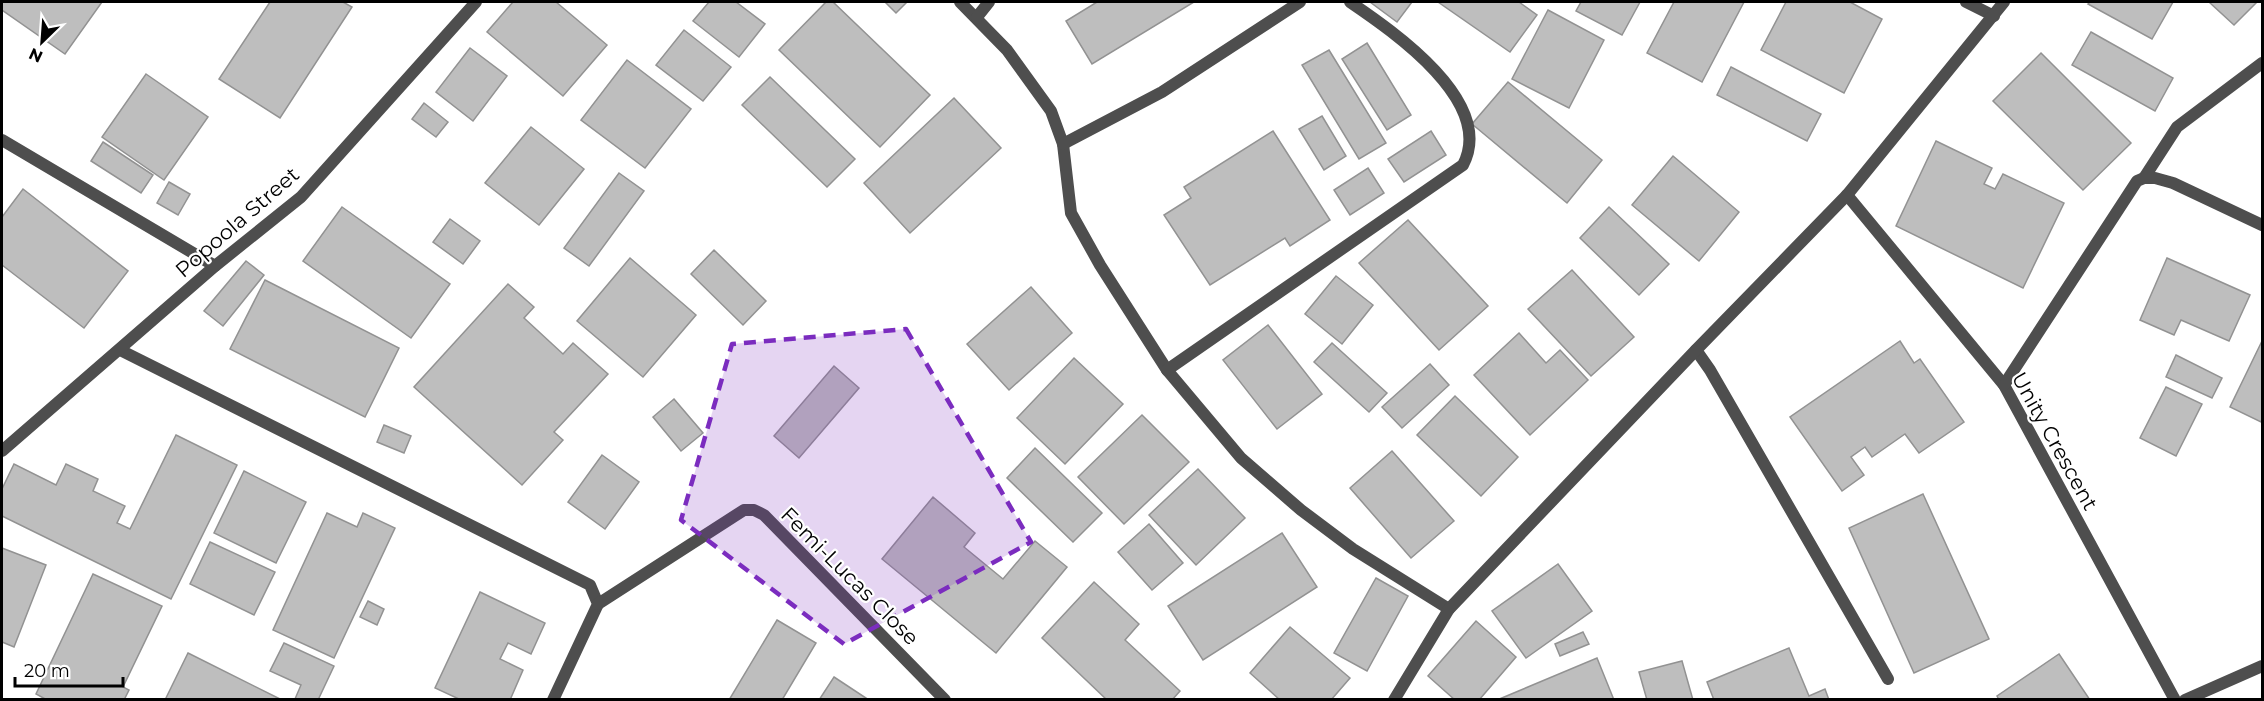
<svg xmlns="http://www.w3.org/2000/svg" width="2264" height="701" font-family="Montserrat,sans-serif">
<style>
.building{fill:#bebebe;stroke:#929292;stroke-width:1.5}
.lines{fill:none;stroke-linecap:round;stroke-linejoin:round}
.service{stroke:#4e4e4e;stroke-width:12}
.minor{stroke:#4e4e4e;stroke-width:12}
.marked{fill:#7b2cbf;fill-opacity:0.2;stroke:#7b2cbf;stroke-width:4.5;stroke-dasharray:12 8;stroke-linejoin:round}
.labels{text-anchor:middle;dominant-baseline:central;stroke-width:4.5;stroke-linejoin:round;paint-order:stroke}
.street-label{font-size:21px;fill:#000;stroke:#fff}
</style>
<rect width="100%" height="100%" fill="#fff"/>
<g class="building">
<path d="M2,2H102L65,54L2,10Z"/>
<path d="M270,2H343L352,7L280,118L219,79Z"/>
<path d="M513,2H556L607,45L563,96L487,32Z"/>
<path d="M709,2H736L765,24L739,57L693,21Z"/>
<path d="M826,2H833L930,95L880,147L779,50Z"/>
<path d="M885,2H907L896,13Z"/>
<path d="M1097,2H1194L1092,64L1066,21Z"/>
<path d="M1370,2H1412L1397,22Z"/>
<path d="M1438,2H1519L1537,15L1510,52Z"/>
<path d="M1581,2H1640L1622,35L1576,11Z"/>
<path d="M1674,2H1744L1702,82L1647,53Z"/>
<path d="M1786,2H1850L1882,19L1844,93L1761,50Z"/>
<path d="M2090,2H2173L2152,39L2088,4Z"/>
<path d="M2209,2H2257L2234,25Z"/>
<path d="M1548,10L1604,40L1569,108L1512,79Z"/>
<path d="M684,30L731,67L703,101L656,65Z"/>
<path d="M2091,32L2173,78L2155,111L2072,65Z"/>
<path d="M1367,43L1411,115L1387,130L1342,59Z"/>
<path d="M470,48L507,76L473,121L436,92Z"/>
<path d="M1329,50L1386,143L1359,159L1302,65Z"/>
<path d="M2041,53L2131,143L2083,190L1993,101Z"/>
<path d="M627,60L691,109L645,168L581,120Z"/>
<path d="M1731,67L1821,114L1807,141L1717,95Z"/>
<path d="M146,74L208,117L164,180L102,137Z"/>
<path d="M770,77L855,159L827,187L742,105Z"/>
<path d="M1508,82L1602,160L1567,203L1472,124Z"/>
<path d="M954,98L1001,148L910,233L864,183Z"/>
<path d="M424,103L448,122L436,137L412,119Z"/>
<path d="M1322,116L1346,156L1324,170L1299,129Z"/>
<path d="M531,127L584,169L539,225L485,183Z"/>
<path d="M1273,131L1330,220L1290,246L1285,238L1210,285L1164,215L1191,198L1184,187Z"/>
<path d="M1431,131L1446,155L1404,182L1388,159Z"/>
<path d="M1936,141L1992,168L1984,184L1995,189L2003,174L2064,203L2023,288L1896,226Z"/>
<path d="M103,142L153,175L141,193L91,161Z"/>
<path d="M1673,156L1739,212L1699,261L1632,205Z"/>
<path d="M1368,168L1384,193L1350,215L1334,190Z"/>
<path d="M619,173L644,191L589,266L564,248Z"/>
<path d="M169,182L190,194L178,215L157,203Z"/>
<path d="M23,189L128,271L84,328L2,265V217Z"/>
<path d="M342,207L450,284L411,338L303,261Z"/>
<path d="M1609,207L1669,264L1639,295L1580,238Z"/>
<path d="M450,219L480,241L463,264L433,242Z"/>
<path d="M1408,220L1488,306L1439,350L1359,263Z"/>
<path d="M714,250L766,301L743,325L691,274Z"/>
<path d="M630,258L696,315L643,377L577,321Z"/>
<path d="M2167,258L2250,295L2229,341L2181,320L2174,335L2140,320Z"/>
<path d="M246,261L264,275L223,326L204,311Z"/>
<path d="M1572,270L1634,337L1591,376L1528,309Z"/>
<path d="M1336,276L1373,305L1342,344L1305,314Z"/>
<path d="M265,280L399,348L365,417L230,349Z"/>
<path d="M508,284L534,307L524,318L563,354L573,343L608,374L554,432L563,440L522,485L414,387Z"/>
<path d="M1031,287L1072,333L1009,390L967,344Z"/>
<path d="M1268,325L1322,394L1277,429L1223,360Z"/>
<path d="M1519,333L1546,363L1560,350L1588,380L1530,435L1474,375Z"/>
<path d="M1900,341L1914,363L1920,359L1964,422L1919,453L1905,434L1872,457L1865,447L1851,457L1864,475L1842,491L1790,417Z"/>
<path d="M2262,341V419L2261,422L2230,407Z"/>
<path d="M1332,343L1387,393L1369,412L1314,362Z"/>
<path d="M2176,355L2222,378L2212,398L2166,377Z"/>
<path d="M1074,358L1123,404L1065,464L1017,418Z"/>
<path d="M1430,364L1449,385L1402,428L1382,407Z"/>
<path d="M834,366L859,388L799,458L774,436Z"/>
<path d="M2166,387L2202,404L2176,456L2140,438Z"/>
<path d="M1455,396L1518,457L1481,496L1417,435Z"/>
<path d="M674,399L703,433L681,451L653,417Z"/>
<path d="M1142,415L1189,462L1124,524L1078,477Z"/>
<path d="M384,425L411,436L404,453L377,442Z"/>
<path d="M176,435L237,465L171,599L2,516V489L14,464L56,485L66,464L98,479L93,491L125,506L117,523L130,529Z"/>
<path d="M1035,448L1102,513L1073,542L1007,478Z"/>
<path d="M1392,451L1454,521L1411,558L1350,488Z"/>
<path d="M602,455L639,482L605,529L568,502Z"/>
<path d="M1198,469L1245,518L1196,565L1149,515Z"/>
<path d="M244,471L306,502L276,563L214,533Z"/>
<path d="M1923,494L1989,639L1914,673L1849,528Z"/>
<path d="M933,497L975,533L964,547L1003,579L1035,541L1067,567L996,653L882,559Z"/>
<path d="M327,513L357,527L363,513L395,528L334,658L273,630Z"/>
<path d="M1149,524L1183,563L1152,590L1118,552Z"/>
<path d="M1282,533L1317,587L1203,660L1168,606Z"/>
<path d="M210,542L275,572L254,615L190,584Z"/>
<path d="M2,548L46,565L14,647L2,642Z"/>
<path d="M1558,564L1592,611L1526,658L1492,611Z"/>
<path d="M93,574L162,606L123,687L129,690L124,700H47L36,694Z"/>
<path d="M1376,578L1408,596L1367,671L1334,653Z"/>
<path d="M1094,582L1139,624L1125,640L1180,691L1172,700H1107L1042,638Z"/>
<path d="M480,592L545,623L531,654L508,643L500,659L523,670L510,700H461L435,688Z"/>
<path d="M368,601L384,609L377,625L360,617Z"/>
<path d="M777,620L816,643L782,700H729Z"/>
<path d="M1476,621L1516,657L1479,700H1455L1428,676Z"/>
<path d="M1290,627L1350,678L1331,700H1280L1250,673Z"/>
<path d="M1583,632L1589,644L1560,656L1555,644Z"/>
<path d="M284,643L334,666L318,700L295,699L301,685L270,671Z"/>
<path d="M1789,648L1809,696L1825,689L1829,700H1714L1707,682Z"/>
<path d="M188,653L282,700H165Z"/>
<path d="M2059,654L2090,700H1999L1997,696Z"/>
<path d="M1597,658L1614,700H1497Z"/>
<path d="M1682,661L1693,700H1647L1639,672Z"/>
<path d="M834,677L869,700H819Z"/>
</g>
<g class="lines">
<g class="service">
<path d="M2144,178L2177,127L2262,63"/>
<path d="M1696,350L1710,370L1888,679"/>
<path d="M2185,700L2262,666"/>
</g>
<g class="minor">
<path d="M960,2L1007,50L1051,111L1063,144L1071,213L1100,265L1167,370L1241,458L1301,510L1353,549L1449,609"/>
<path d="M1966,2L1994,16"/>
<path d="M977,17L989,2"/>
<path d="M2,140L215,266"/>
<path d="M1063,144L1162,92L1300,2"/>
<path d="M1847,195L2004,385L2175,700"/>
<path d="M120,350L590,585L598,604L553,700"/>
<path d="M1167,370L1463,165C1496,102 1394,32 1350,2"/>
<path d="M2004,385L2137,181L2144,178H2155L2173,183L2262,225"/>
<path d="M2,451L215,266L301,197L476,2"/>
<path d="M598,604L744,510H754L764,515L945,700"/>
<path d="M1394,700L1449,609L1696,350L1847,195L2004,2"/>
</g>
</g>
<path class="marked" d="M906,329L1031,542L844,644L681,520L732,344Z"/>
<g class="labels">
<g class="street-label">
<text transform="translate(237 222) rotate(-41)">Popoola Street</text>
<text transform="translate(2055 441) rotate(61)">Unity Crescent</text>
<text transform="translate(850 576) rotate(45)">Femi-Lucas Close</text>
</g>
</g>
<rect width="2264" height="701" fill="none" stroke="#000000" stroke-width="6"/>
<g transform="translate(42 42) rotate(205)" stroke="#ffffff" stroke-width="4.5" paint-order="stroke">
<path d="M0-4.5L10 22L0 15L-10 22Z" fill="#000000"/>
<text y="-9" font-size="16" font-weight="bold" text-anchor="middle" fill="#000000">N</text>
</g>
<path d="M15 677v9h108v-9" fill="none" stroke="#000000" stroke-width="3"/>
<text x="24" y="677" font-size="18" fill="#000000" stroke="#ffffff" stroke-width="4.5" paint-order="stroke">20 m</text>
</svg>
